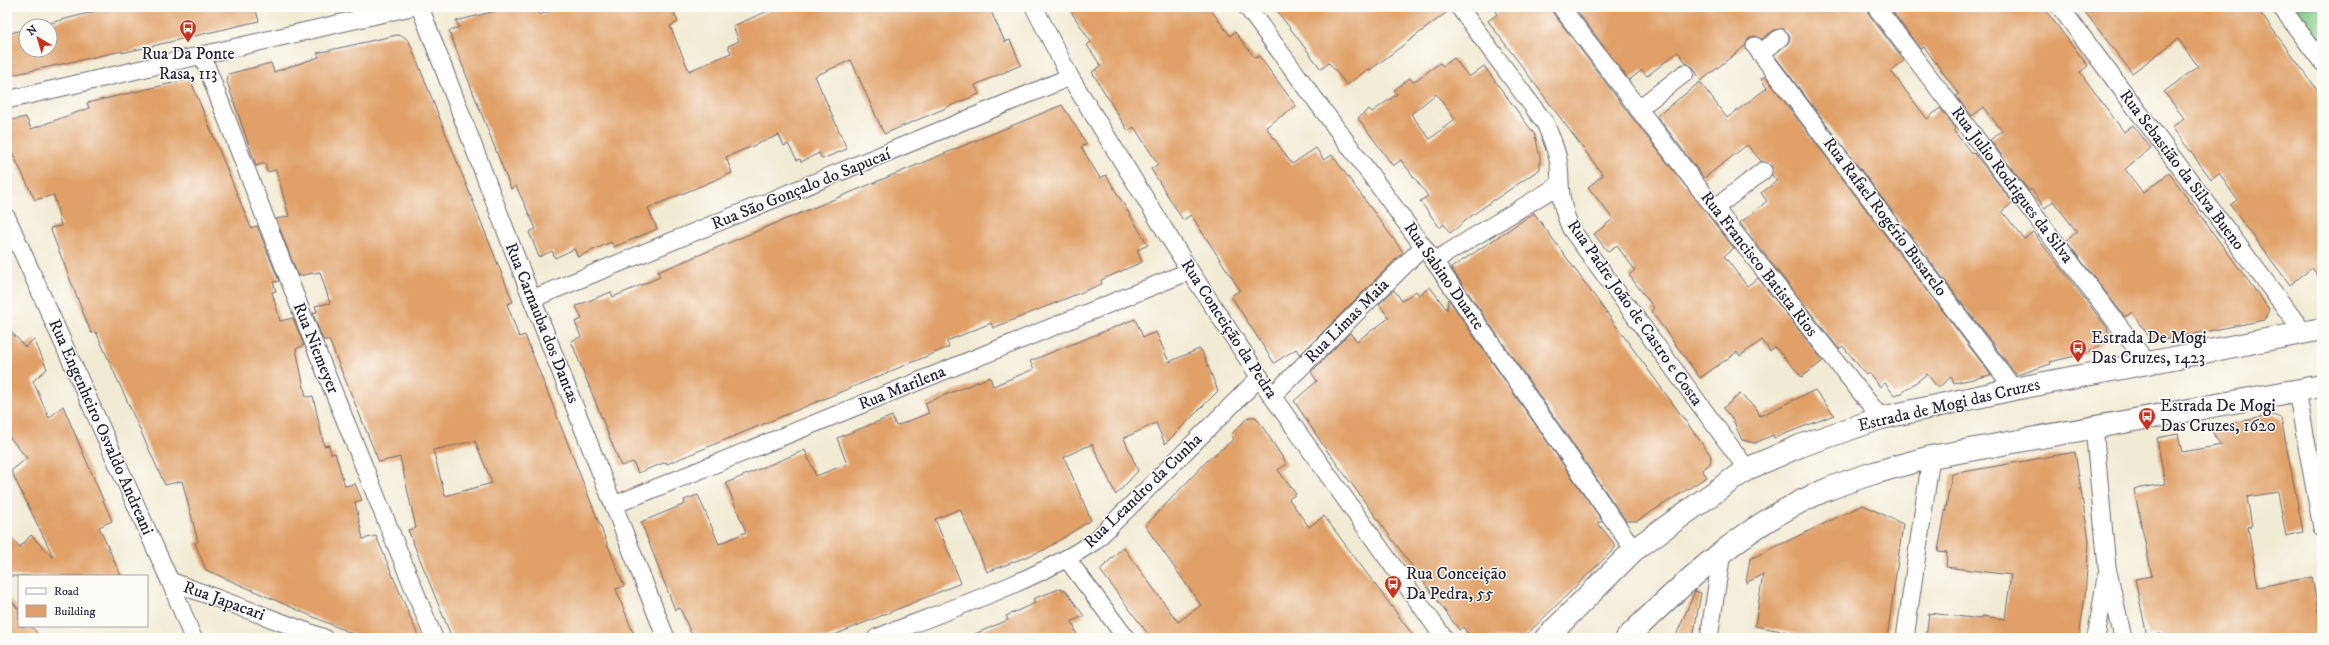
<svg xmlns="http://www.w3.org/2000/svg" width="2329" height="645" font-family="'IM FELL DW Pica',serif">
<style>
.green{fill:#86ce8a;stroke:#547862}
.building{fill:#e0a068;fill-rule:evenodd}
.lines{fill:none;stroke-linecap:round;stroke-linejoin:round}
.minor-casing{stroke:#6b6871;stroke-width:19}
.secondary-casing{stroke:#6b6871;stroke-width:24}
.minor{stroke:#fff;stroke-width:17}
.secondary{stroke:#fff;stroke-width:22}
.labels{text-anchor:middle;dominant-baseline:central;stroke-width:3;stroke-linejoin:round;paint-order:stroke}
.poi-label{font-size:17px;fill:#22223b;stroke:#fdfcf7;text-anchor:start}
.street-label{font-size:17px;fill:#22223b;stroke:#fdfcf7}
</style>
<rect width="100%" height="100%" fill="#fdfcf7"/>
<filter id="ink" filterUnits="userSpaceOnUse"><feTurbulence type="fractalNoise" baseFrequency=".025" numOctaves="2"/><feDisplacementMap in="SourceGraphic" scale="8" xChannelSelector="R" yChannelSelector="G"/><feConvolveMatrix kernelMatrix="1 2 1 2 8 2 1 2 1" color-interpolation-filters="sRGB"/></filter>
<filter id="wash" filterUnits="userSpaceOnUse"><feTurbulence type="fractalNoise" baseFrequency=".012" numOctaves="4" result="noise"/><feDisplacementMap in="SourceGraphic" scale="16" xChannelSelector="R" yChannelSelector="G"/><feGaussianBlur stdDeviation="0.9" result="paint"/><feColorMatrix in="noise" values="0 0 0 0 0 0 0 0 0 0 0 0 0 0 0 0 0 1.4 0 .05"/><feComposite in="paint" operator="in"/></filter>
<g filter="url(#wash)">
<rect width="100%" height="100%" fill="#f2ebd4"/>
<path class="green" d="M2294,7H2322V45Z"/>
<g id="blocks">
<g class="building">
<path d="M111,7H255L259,21L122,53V51L7,76V34L26,29V50H50V26H39Z"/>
<path d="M512,7H537L540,15L560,7H671L678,22L670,26L689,71L731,53L728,46L739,41L733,26L777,7H989L1005,42L1010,40L1021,65L975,85L979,94L884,134L851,60L815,76L847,149L822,159L819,153L801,162L800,159L797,160L788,144L784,146L779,135L726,157L732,173L648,208L657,229L614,247L611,242L578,257L574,249L555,258L552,251L539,257L529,232L536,229L516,186L511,189L449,31L459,27L456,21Z"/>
<path d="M1068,7H1209L1230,36L1235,32L1255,58L1259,56L1296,106L1266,127L1292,164L1316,148L1324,160L1332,155L1403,252L1300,355L1296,349L1274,363L1231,296L1240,290L1191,215L1183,220L1151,169L1158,164L1134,127L1128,131L1092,72L1101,66L1087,45L1091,42Z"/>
<path d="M1274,7H1449L1450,10L1370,70L1369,68L1347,85L1329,63L1321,69Z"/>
<path d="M1492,7H1551L1553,13L1630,115L1734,248L1724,256L1747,286L1758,278L1823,361L1802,377L1775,347L1770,351L1762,340L1740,356L1737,352L1700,378L1651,311L1654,308L1629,275L1635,270L1617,246L1608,252L1594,234L1613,219L1588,187L1603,175L1488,21L1497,14Z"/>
<path d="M1574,7H1866L1868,13L1904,61L1891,71L1927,119L1940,108L1956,129L1954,131L1972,154L1974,153L2013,203L2002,211L2024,239L2033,232L2108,329L2107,330L2112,336L2088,353L2050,362L2051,364L2017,375L2014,372L1774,55L1789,42L1790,36L1784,29L1774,30L1762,39L1754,36L1749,38L1745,46L1701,81L1693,67L1687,64L1678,52L1647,76L1642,70L1629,80Z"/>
<path d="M1889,7H2043L2088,66L2080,72L2124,132L2133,125L2151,148L2125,169L2143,193L2169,173L2269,309L2265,320L2153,342L2132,312L2125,317L2066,241L2077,232L2053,201L2045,208L2031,189L2029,191L1990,140L2002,131L1984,107L1972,116L1956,96L1959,94L1924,47L1920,49Z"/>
<path d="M2081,7H2256L2322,96V281L2312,268L2290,285L2230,205L2237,200L2219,173L2211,179L2172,127L2184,118L2164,92L2198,66L2178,39L2132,73Z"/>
<path d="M397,35L403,36L409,41L513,302L507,304L519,337L525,335L624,586L616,589L635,638H452L408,530L416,528L400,457L379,462L329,340H323L313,313L317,312L315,306L330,303L320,272L298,276L276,219L289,216L276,170L267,172L265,163L256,166L227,82L228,74L271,63L274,72L319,57L317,53ZM475,441L492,483L445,496L433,450Z"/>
<path d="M1454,58L1469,77L1484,66L1535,135L1540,157V169L1478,211L1450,233L1444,224L1440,228L1420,201L1428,196L1401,160L1393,166L1358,118L1369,109L1372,112L1397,94L1394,90L1410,78L1413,82L1440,63L1443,66ZM1436,94L1455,119L1430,139L1411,114Z"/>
<path d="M1765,76L1991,375L1954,383L1951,377L1938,388L1927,374L1902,393L1894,395L1885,383L1880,387L1869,373L1866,375L1843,346L1839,349L1740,223L1767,201L1761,193L1777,181L1772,175L1771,165L1761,161L1747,145L1704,178L1657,116L1700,82L1727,118L1767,88L1761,79Z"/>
<path d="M190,79L251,228L257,226L279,281L273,282L276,291L272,292L280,321L293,318L304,345L296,349L306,397L313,396L324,446L329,445L331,454L335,453L345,486L355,484L362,500L355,502L363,539L376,536L419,638H362L206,570L195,543L198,541L182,481L165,485L96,332L91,333L50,228L61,226L54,195L35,200L7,142V121L26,117L31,129L89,108L87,103Z"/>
<path d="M1062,105L1087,144L1081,147L1100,178L1106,175L1148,245L1137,250L1142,262L1101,280L1102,284L993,328L991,323L947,341L949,347L667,464L666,462L638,473L633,462L621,466L571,341L581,337L575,322L582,319L576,306L611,292L613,297L660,277L658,272Z"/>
<path d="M1534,213L1711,456L1710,464L1702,470L1707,477L1637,521H1626L1451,268Z"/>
<path d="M1430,287L1447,310L1448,299L1603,522H1597L1613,542L1615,548L1523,638H1471L1463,627L1459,630L1323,445L1294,401L1317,381L1311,372L1350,333L1357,341L1389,318L1379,304L1394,290L1402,301L1416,291L1419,295Z"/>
<path d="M1135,319L1143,337L1156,332L1169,362L1199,349L1202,351L1218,391L1165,444L1156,423L1124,438L1138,471L1116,495L1092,444L1064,457L1091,520L1044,550L987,572L960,509L935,519L961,583L827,638H693L680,608L675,610L641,522L685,504L684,500L698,495L719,544L746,532L726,483L805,450L816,476L847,464L837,438L892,416L896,426L929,413L925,403L990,377L993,386L1034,369L1030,361Z"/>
<path d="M7,327L25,347L34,339L47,369L33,381L49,418L63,406L112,521L99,527L121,576H7V533L20,547L31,535L52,557L53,556L11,471L27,458L7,434Z"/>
<path d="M1815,390L1834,415L1774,438L1773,435L1755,443L1742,440L1733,420L1723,408L1740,394L1757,409L1760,416Z"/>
<path d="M2273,415L2281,418L2303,532L2286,536L2278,492L2247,497L2252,526L2248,527L2258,587L2312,577L2322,635L2303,638H2162L2161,634L2147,636L2135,579L2152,576L2134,489L2165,484L2157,438L2178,434L2182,452L2222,445L2209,428Z"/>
<path d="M1248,417H1256L1287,464L1278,470L1296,494L1289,499L1309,527L1324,516L1415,638H1151L1100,570L1123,547L1178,622L1201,605L1145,526L1209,459L1234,439L1231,435Z"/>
<path d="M2075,452L2089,541L2085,596L2079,638H1926L1929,613L1982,619V616L2005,619L2011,575L1946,567L1947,552L1938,551L1952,474Z"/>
<path d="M1863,505L1903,524L1887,638H1803V635L1755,626L1763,574L1746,583L1750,559Z"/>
<path d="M1059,589L1066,591L1084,616L1072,621L1078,638H965L1008,620L1006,616L1035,603L1033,599Z"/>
<path d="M1695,591L1701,593L1693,638H1675Z"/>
<path d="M7,595L19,610V626H31L41,638H7Z"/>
</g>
</g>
</g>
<g filter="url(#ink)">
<use href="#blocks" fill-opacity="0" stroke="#6b6871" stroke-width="1"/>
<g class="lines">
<defs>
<g id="minor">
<path d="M420,7L532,299L666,638"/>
<path d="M1034,7L1070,77L1190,271L1272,396L1444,638"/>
<path d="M1247,7L1434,261L1634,550"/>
<path d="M1459,7L1545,123C1551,137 1557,150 1559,165C1561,193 1559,201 1571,229L1747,469"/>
<path d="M1561,7L1695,183L1881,418"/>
<path d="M1876,7L2148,364"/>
<path d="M2060,7L2304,333"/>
<path d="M2281,7L2322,62"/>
<path d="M1755,46L2014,389"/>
<path d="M1760,53L1780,38"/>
<path d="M202,55L314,344L434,638"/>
<path d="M7,100L411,7"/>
<path d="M1638,109L1685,73"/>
<path d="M1715,208L1763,171"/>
<path d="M7,218L170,581L193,638"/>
<path d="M1434,261L1559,185"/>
<path d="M532,299L1070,77"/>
<path d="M2297,391L2322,528"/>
<path d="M1272,396L1423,247"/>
<path d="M2094,427L2107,567L2123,638"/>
<path d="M614,505L1190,271"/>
<path d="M1067,559L1126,638"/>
<path d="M170,581L324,638"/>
<path d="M876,638C947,610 1032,583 1095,541L1260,377"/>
<path d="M1709,638L1722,552"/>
<path d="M1905,638L1931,457"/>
<path d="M2096,638L2106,577"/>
</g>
<g id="secondary">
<path d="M1546,638L1634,550L1747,469L1800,446L1881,418L2014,389L2322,329"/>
<path d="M1627,638C1685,581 1745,525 1821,492C1856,477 1894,467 1931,457L2322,386"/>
</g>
</defs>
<use href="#minor" class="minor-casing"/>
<use href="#secondary" class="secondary-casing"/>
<use href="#minor" class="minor"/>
<use href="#secondary" class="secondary"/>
</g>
</g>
<defs>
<symbol id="bus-pin" viewBox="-11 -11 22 30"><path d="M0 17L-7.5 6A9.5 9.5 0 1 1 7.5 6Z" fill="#c8321e" stroke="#fdfcf7"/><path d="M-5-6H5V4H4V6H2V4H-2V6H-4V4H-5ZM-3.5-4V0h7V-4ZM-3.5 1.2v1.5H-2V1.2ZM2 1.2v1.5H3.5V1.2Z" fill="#fff"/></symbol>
</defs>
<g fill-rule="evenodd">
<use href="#bus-pin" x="178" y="18" width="20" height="27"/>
<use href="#bus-pin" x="2068" y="338" width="20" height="27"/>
<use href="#bus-pin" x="2137" y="406" width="20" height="27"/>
<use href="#bus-pin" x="1383" y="574" width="20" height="27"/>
</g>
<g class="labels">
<g class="poi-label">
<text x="188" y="54" text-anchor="middle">Rua Da Ponte<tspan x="188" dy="20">Rasa, 113</tspan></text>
<text x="2091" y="338">Estrada De Mogi<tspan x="2091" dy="20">Das Cruzes, 1423</tspan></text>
<text x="2160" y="406">Estrada De Mogi<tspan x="2160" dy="20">Das Cruzes, 1620</tspan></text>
<text x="1406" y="574">Rua Conceição<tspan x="1406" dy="20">Da Pedra, 55</tspan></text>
</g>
<g class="street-label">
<text transform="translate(2182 170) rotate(53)">Rua Sebastião da Silva Bueno</text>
<text transform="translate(2012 185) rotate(53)">Rua Julio Rodrigues da Silva</text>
<text transform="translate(801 189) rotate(-22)">Rua São Gonçalo do Sapucaí</text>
<text transform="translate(1885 217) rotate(53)">Rua Rafael Rogério Busarelo</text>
<text transform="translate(1759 264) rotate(52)">Rua Francisco Batista Rios</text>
<text transform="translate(1444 276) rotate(55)">Rua Sabino Duarte</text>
<text transform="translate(1635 313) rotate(55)">Rua Padre João de Castro e Costa</text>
<text transform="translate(1347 321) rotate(-45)">Rua Limas Maia</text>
<text transform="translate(542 323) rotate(68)">Rua Carnauba dos Dantas</text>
<text transform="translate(1229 329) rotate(57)">Rua Conceição da Pedra</text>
<text transform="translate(316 348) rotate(68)">Rua Niemeyer</text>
<text transform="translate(902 388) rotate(-22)">Rua Marilena</text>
<text transform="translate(1949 405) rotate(-13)">Estrada de Mogi das Cruzes</text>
<text transform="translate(101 427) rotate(66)">Rua Engenheiro Osvaldo Andreani</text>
<text transform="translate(1143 491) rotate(-44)">Rua Leandro da Cunha</text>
<text transform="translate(224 601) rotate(20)">Rua Japacari</text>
</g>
</g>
<rect width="2329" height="645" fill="none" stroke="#fdfcf7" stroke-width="24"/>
<rect x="18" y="575" width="130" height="52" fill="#fdfcf7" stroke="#a5a5ac"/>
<rect x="26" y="588" width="20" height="6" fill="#ffffff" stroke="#a5a5ac"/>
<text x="54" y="595" font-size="12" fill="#22223b">Road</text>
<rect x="26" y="605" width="20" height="12" fill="#e0a068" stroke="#a5a5ac"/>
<text x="54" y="615" font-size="12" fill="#22223b">Building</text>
<g transform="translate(38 38) rotate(322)"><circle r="19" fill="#fdfcf7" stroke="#a5a5ac"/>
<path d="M0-3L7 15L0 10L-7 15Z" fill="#c8321e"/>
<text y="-6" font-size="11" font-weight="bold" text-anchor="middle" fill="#22223b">N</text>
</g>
</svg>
